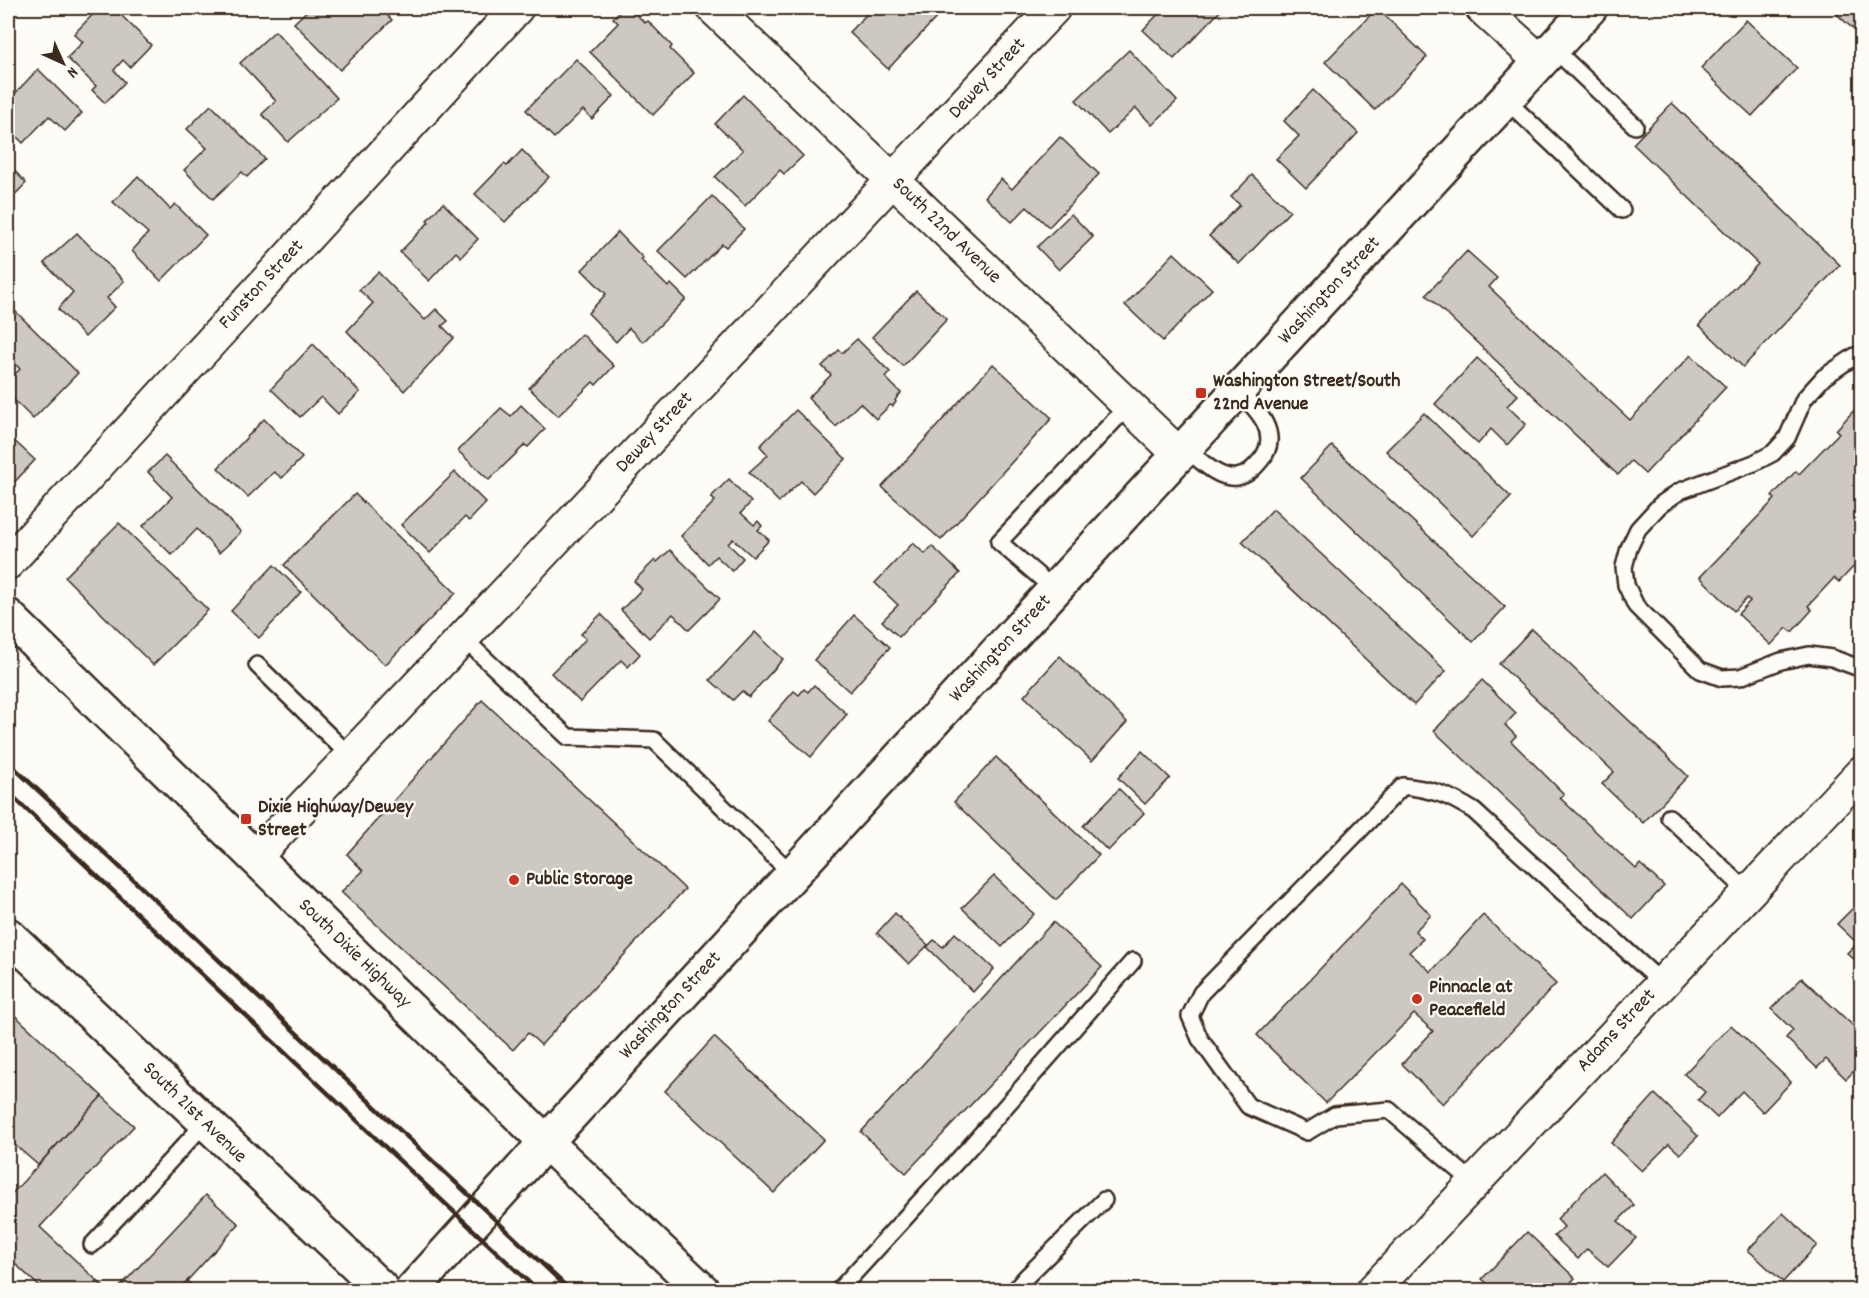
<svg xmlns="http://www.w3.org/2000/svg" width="1869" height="1298" font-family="Dekko,sans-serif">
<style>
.building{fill:#cdc8c2;stroke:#3b2a1e;stroke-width:1.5}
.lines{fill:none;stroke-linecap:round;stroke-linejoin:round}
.service-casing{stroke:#3b2a1e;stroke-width:20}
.minor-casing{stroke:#3b2a1e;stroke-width:36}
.tertiary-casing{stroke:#3b2a1e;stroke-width:38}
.primary-casing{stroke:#3b2a1e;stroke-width:38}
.service{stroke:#fdfcf7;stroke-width:15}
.minor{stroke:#fdfcf7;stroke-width:32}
.tertiary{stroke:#fdfcf7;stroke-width:33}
.primary{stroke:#fdfcf7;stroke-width:33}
.rail{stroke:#3b2a1e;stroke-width:4.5}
.poi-dot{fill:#c8321e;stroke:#fdfcf7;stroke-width:2}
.labels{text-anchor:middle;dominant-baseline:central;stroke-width:4.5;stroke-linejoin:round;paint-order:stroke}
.street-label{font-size:20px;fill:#3b2a1e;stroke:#fdfcf7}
.poi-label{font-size:20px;font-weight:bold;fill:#3b2a1e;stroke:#fdfcf7;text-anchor:start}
</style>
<rect width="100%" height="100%" fill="#fdfcf7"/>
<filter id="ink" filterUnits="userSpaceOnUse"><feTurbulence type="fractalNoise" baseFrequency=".0167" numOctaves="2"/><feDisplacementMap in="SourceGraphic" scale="12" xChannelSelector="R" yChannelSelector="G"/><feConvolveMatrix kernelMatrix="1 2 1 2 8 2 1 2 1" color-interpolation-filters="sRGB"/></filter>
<g filter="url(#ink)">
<g class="building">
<path d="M99,8H114L151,45L130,67L123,60L114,70L125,82L105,103L92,90L96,86L67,58L83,42L74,34Z"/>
<path d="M310,8H380L392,20L340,70L294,23Z"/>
<path d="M623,8H630L645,23L648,21L672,46L670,49L694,73L653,115L590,52L618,23L613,18Z"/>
<path d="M873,8H931L939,15L888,69L849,32Z"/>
<path d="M1164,8H1223L1174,59L1143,30Z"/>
<path d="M1377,8L1427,57L1375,110L1325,62Z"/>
<path d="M1830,8H1862V37Z"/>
<path d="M1746,20L1797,68L1752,116L1701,68Z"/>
<path d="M275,31L337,98L288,142L262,114L276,101L240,63Z"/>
<path d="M1129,50L1177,101L1152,125L1136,108L1108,134L1076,100Z"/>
<path d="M576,59L614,96L592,119L583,110L554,138L526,110Z"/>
<path d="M38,69L82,113L65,131L49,116L23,143L8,128V101Z"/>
<path d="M1313,90L1358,133L1306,188L1276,159L1299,136L1284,121Z"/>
<path d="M743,95L803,156L784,174L780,170L745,206L715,177L743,150L715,124Z"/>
<path d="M1672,103L1840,265L1743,367L1699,325L1758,264L1633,144Z"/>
<path d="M211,105L265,159L247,177L242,172L213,199L184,170L207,148L187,129Z"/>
<path d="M1060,137L1099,174L1049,227L1027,207L1012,222L985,197L1001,179L1012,189Z"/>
<path d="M522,150L549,177L505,222L475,194L504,164L507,166Z"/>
<path d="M8,164L26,183L8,202Z"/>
<path d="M1252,175L1290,211L1239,264L1209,236L1240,205L1231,197Z"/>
<path d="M138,176L170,209L175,204L206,235L161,281L132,251L148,233L113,202Z"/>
<path d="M712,196L744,229L726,247L722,244L687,279L658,251Z"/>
<path d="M443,203L478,239L461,257L456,252L429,281L400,252L429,222L427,220Z"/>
<path d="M1071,214L1093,237L1059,270L1037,247Z"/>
<path d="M618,232L643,258L641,260L668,287L671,284L686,299L643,342L629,328L616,342L588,313L606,294L582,270Z"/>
<path d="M77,233L124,281L107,298L115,307L85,337L58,309L73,292L44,263Z"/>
<path d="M1467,251L1497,278L1489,287L1630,420L1691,355L1726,387L1645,474L1631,461L1618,475L1426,295Z"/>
<path d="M1174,253L1212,289L1163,341L1125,305Z"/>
<path d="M378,272L425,320L436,309L448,321L442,326L454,338L404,391L347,331L373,303L359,290Z"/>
<path d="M916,291L947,319L903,366L872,337Z"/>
<path d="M8,304L78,373L33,419L8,394V381L20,369L8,357Z"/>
<path d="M582,334L614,366L596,385L593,382L558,416L529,388Z"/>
<path d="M857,339L890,372L885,377L901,393L895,400L896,402L893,406L890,405L876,419L860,403L836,427L808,398L831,375L822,366L839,350L842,353Z"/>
<path d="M313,344L360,392L338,414L321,397L300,417L271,389Z"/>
<path d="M1477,358L1518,395L1507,406L1526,424L1507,445L1491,429L1478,444L1435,404Z"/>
<path d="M993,364L1052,418L941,540L882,487Z"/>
<path d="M521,405L545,429L528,447L525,445L489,480L458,451L501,408L511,416Z"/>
<path d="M1857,407L1862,411V553L1856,558L1859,561L1839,582L1834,578L1808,606L1812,610L1792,632L1787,628L1771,645L1738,614L1750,601L1747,598L1734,611L1700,577L1775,499L1772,496L1796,471L1799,474L1839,433L1836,430Z"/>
<path d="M796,410L846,459L813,493L801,481L779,502L749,472L768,455L760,446Z"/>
<path d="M1424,413L1511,497L1473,536L1386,451Z"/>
<path d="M264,419L302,458L282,478L274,472L248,497L218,468Z"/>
<path d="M8,435L35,460L8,489Z"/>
<path d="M1332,446L1505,607L1473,642L1301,478Z"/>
<path d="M165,456L241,532L219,553L197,529L172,555L143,526L172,497L148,472Z"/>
<path d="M455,472L486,503L469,521L465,517L430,553L401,525Z"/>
<path d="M729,479L751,502L741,513L754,525L758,521L762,526L758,530L769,540L753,557L733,539L728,544L743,558L732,571L716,556L708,564L681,536L715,501L711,497Z"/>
<path d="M355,494L456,593L385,665L284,565Z"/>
<path d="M1273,509L1446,671L1414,705L1242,542Z"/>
<path d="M119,523L208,610L153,665L65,577Z"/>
<path d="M913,543L925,554L932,546L960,573L899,637L882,621L898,605L875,583Z"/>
<path d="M670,550L720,599L689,630L673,614L649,638L621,610L642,589L634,581L655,560L657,562Z"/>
<path d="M274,565L301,592L259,638L231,611Z"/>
<path d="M601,614L640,654L628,667L621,660L580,702L551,673L586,639L581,634Z"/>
<path d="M854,615L890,647L850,692L814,660Z"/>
<path d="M1532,629L1688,776L1643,823L1602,784L1614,772L1499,664Z"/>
<path d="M755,632L783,659L749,697L742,691L733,700L710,680Z"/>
<path d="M1060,656L1127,722L1092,761L1024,696Z"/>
<path d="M1482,680L1516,713L1505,725L1516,736L1511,741L1564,794L1560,798L1636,869L1640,864L1664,886L1633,919L1434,731Z"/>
<path d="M814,685L847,714L811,757L768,721L794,691L799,695L804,689L808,692Z"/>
<path d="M482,700L685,889L541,1045L528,1033L513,1050L341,892L363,871L347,854Z"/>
<path d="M1142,751L1170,778L1145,804L1118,778Z"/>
<path d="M996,757L1099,855L1056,900L954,802Z"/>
<path d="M1119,789L1144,813L1108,851L1083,826Z"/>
<path d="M994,876L1034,914L1002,947L962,908Z"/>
<path d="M1401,884L1431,915L1415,931L1423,939L1409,952L1431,972L1483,915L1556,984L1443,1104L1402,1064L1433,1031L1414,1014L1326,1103L1257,1035Z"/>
<path d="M1862,899V966L1847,953L1857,943L1837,924Z"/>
<path d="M895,913L928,945L909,964L877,933Z"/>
<path d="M1053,922L1102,967L906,1173L861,1132Z"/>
<path d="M955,933L994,969L973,992L927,947L934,940L943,947Z"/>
<path d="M1802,978L1862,1034V1063L1846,1079L1826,1059L1817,1068L1786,1038L1793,1030L1771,1009Z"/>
<path d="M8,1009L102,1096L38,1165L8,1139Z"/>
<path d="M1731,1025L1791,1082L1763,1112L1742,1091L1717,1118L1698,1100L1705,1092L1684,1074Z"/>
<path d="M714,1037L824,1139L774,1193L665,1091Z"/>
<path d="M1655,1094L1698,1136L1680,1154L1669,1144L1642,1171L1611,1143Z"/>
<path d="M102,1096L134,1126L40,1227L107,1290H43L8,1257V1198Z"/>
<path d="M1602,1172L1634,1205L1618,1221L1636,1238L1608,1267L1587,1249L1578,1259L1554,1236L1564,1227L1557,1219Z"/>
<path d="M206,1195L239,1224L187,1281L178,1290H117Z"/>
<path d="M1783,1213L1817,1245L1783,1282L1748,1250Z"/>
<path d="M1527,1232L1575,1278L1564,1290H1495L1482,1279Z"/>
<path d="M187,1281L197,1290H178Z"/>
</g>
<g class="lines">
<defs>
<g id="service">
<path d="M1553,48L1635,126"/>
<path d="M1505,99L1622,210"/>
<path d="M1862,354L1855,356L1824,377L1804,399L1787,438L1773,453L1754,463L1680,491L1660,505L1638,529L1629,548L1624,567L1626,585L1636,606L1700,670L1722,678L1740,677L1781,661L1809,655L1832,658L1862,669"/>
<path d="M1185,448C1199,459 1218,480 1237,477C1247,476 1254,468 1260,461C1283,435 1257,409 1238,391"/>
<path d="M1055,590L999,542L1128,406"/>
<path d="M463,638L568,737L654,740L792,874"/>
<path d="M257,665L350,756"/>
<path d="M1669,817L1748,892"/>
<path d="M1474,1183L1389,1110L1335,1115L1307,1132L1248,1106L1200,1039L1190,1016L1201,993L1403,786C1434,790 1447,794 1474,811L1662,983"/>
<path d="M92,1245L205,1123"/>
<path d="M839,1290L968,1149L1133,961"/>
<path d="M1015,1290L1026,1277L1104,1200"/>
</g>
<g id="minor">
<path d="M713,8L1180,455"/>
<path d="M1482,8L1540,61"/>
<path d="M8,563L517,8"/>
<path d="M255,857L463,638L1054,8"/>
<path d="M1373,1290L1862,772"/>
</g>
<path id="tertiary" d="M412,1290L546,1142L1590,8"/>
<g id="primary">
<path d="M8,616L546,1142L702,1290"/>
<path d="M8,935L383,1290"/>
</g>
</defs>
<use href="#service" class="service-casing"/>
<use href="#minor" class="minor-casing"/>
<use href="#tertiary" class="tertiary-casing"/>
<use href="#primary" class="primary-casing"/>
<use href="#service" class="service"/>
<use href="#minor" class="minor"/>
<use href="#tertiary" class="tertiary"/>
<use href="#primary" class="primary"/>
<g class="rail">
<path d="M8,762L570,1290"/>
<path d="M8,792L537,1290"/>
</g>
</g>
</g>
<g class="poi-dot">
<rect x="1195" y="387" width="12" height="12" rx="3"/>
<rect x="240" y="813" width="12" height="12" rx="3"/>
<circle cx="514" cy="880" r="6"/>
<circle cx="1417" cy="999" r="6"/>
</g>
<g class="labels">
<g class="street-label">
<text transform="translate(988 79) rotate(-47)">Dewey Street</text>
<text transform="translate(946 231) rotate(44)">South 22nd Avenue</text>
<text transform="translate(262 285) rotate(-47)">Funston Street</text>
<text transform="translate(1330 291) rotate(-47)">Washington Street</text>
<text transform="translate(655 433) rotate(-47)">Dewey Street</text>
<text transform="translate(1001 649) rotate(-47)">Washington Street</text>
<text transform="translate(354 954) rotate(44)">South Dixie Highway</text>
<text transform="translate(671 1006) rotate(-47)">Washington Street</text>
<text transform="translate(1617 1031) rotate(-47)">Adams Street</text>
<text transform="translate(194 1113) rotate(44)">South 21st Avenue</text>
</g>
<g class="poi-label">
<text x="1213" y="382">Washington Street/South<tspan x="1213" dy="23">22nd Avenue</tspan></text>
<text x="258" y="808">Dixie Highway/Dewey<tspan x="258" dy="23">Street</tspan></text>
<text x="526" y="880">Public Storage</text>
<text x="1429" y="988">Pinnacle at<tspan x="1429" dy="23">Peacefield</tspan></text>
</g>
</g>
<rect width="1869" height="1298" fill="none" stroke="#fdfcf7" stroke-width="30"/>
<rect x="15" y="15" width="1839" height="1268" fill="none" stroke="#3b2a1e" stroke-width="2" filter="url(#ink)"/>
<g transform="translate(63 63) rotate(135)" stroke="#fdfcf7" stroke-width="4.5" paint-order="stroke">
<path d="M0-4.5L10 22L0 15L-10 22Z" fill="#3b2a1e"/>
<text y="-9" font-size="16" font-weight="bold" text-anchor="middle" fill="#3b2a1e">N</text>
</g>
</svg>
